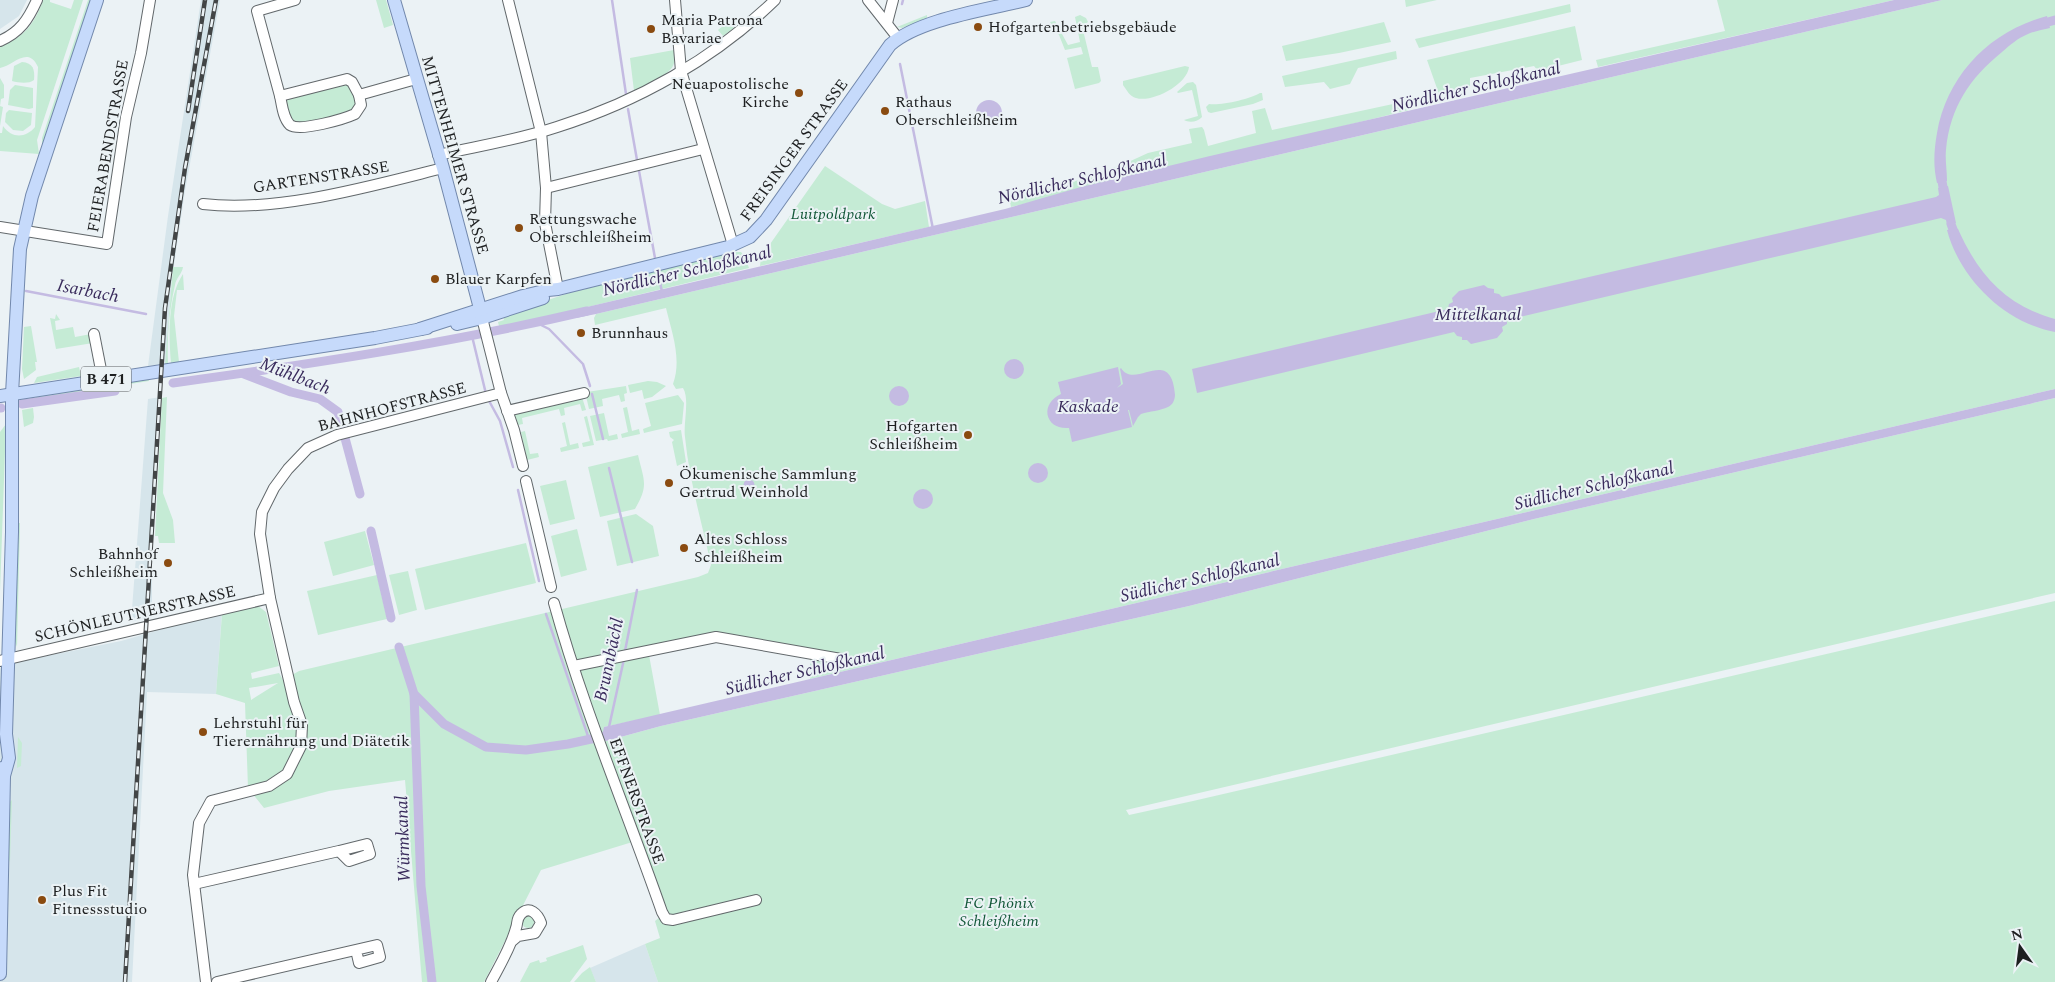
<svg xmlns="http://www.w3.org/2000/svg" width="2055" height="982" font-family="Spectral,serif">
<style>
.built{fill:#d6e5eb}
.green{fill:#c5ebd5;fill-rule:evenodd}
.water{fill:#c4bbe2}
.lines{fill:none;stroke-linecap:round;stroke-linejoin:round}
.stream{stroke:#c4bbe2;stroke-width:2.5}
.canal{stroke:#c4bbe2;stroke-width:9}
.minor-casing{stroke:#62686b;stroke-width:12}
.major-casing{stroke:#7288ac;stroke-width:14}
.minor{stroke:#fff;stroke-width:10}
.major{stroke:#c6dafb;stroke-width:12}
.rail-casing{stroke:#424546;stroke-width:4.5}
.rail{stroke:#ebf2f5;stroke-width:2.5;stroke-dasharray:8;stroke-linecap:butt}
.poi-dot{fill:#8a4b10;stroke:#ebf2f5;stroke-width:2}
.labels{text-anchor:middle;dominant-baseline:central;stroke-width:4;stroke-linejoin:round;paint-order:stroke}
.shield{fill:#ebf2f5;stroke:#5b5e60;stroke-width:1}
.shield-label{font-size:15px;font-weight:bold;fill:#1d1f20}
.poi-label{font-size:16px;fill:#1d1f20;stroke:#ebf2f5;text-anchor:start}
.street-label{font-size:16px;fill:#1d1f20;stroke:#ebf2f5}
.park-label{font-size:16px;font-style:italic;fill:#135839;stroke:#ebf2f5}
.water-label{font-size:18px;font-style:italic;fill:#392b5c;stroke:#ebf2f5}
</style>
<rect width="100%" height="100%" fill="#ebf2f5"/>
<g class="built">
<path d="M0,0H27L19,16L0,29Z"/>
<path d="M201,0H220L185,191L172,278L165,364L148,366L168,216Z"/>
<path d="M161,397L152,541V616L131,622L148,399Z"/>
<path d="M222,612L216,694L147,692L132,982H0V669L2,665L121,641Z"/>
<path d="M645,944L658,982H596L590,968Z"/>
</g>
<g class="green">
<path d="M43,0H50V2L71,9L74,0H83L37,140L39,154L0,151V133H2L3,126C12,139 26,138 35,127L38,67C28,45 13,66 0,68V46C24,38 35,23 43,0Z"/>
<path d="M88,0H92L42,146V138Z"/>
<path d="M376,0H386L393,25L384,28Z"/>
<path d="M1405,0H1437L1406,7Z"/>
<path d="M1717,0H1894L1598,67L1596,60L1725,31Z"/>
<path d="M1942,0H2055V389L810,679V655L715,639L649,655L660,715L604,727L606,741L661,726L1189,606L1534,519L2055,398V593L1126,810L1129,815L1193,801L2055,601V982H658L645,944L660,938L655,921L665,913L639,840L541,870L484,982H422L405,780L329,791L264,808L248,788L245,703L216,694L222,614L258,606L266,612L279,666L251,673L252,679L279,673L283,680L299,671L698,577L708,573L711,565C702,523 689,480 685,437C683,424 690,399 683,388L676,389L673,384C682,359 672,333 666,308L595,325L594,318L596,314ZM278,683L251,700V699L249,688Z"/>
<path d="M1570,4L1571,12L1419,48L1415,39Z"/>
<path d="M927,15V19L902,28L897,27Z"/>
<path d="M1080,15L1086,18L1088,22L1082,26L1092,67H1098L1101,81L1099,83L1075,89L1067,58L1083,54L1081,47L1065,50L1059,35L1050,22L1055,21L1068,45L1080,42L1075,17Z"/>
<path d="M729,21L734,28L723,36L718,30Z"/>
<path d="M1384,22L1391,42L1339,53L1286,61L1282,46Z"/>
<path d="M1575,26L1582,60L1538,71L1534,66L1470,78V86L1448,94H1439L1427,60Z"/>
<path d="M674,50C674,54 675,59 674,63C672,75 645,85 634,91L630,58Z"/>
<path d="M1396,51L1397,59L1358,68L1350,84L1330,89L1324,82L1285,87L1282,76Z"/>
<path d="M22,62C33,63 35,69 34,80C29,84 19,83 12,81L14,66Z"/>
<path d="M1185,66L1189,67C1187,85 1152,103 1136,98C1130,97 1126,89 1123,85V81Z"/>
<path d="M0,78L4,85V98L1,99L0,106L3,107L0,126Z"/>
<path d="M1193,82L1196,85L1202,117C1198,122 1189,123 1184,120L1198,116L1192,90L1178,93L1177,92L1187,83Z"/>
<path d="M335,84H348L353,90L356,106L346,113L299,125L291,121L284,98Z"/>
<path d="M15,85L33,88V108L29,109L8,105L10,90Z"/>
<path d="M1260,93H1262L1263,100L1253,104L1211,113L1208,112L1206,107L1209,104C1220,106 1250,99 1260,93Z"/>
<path d="M1407,101L1409,110L1011,207L1010,202L1013,198L1067,184L1124,164L1148,153L1192,143L1189,129L1202,127L1204,130L1208,146L1256,133L1252,111L1265,108L1272,130Z"/>
<path d="M9,110L32,113L31,125L23,131L13,130L5,122L6,113Z"/>
<path d="M825,166L882,204L895,209L925,201L929,227L760,266L761,257Z"/>
<path d="M731,252H741L745,257L749,268L575,310V314L500,330L498,322L504,320L503,315L590,286Z"/>
<path d="M173,267H183C182,274 176,278 175,285C169,311 167,337 168,364H165Z"/>
<path d="M183,274L184,290H177L174,316L179,362L171,363C169,336 167,298 183,274Z"/>
<path d="M56,314L60,320L55,321L56,330L73,327L75,337L91,334L93,343L56,349L50,318L55,319Z"/>
<path d="M31,326L37,362H35L36,370L24,379L22,369L24,327Z"/>
<path d="M79,367L81,376L34,383L37,377Z"/>
<path d="M148,377L149,381L36,399V395Z"/>
<path d="M648,381L657,382L666,386L652,397L644,399L642,390L630,393L628,385Z"/>
<path d="M626,386L627,393L624,394L625,401L621,402L619,395L602,399L603,406L589,409L586,396L587,392Z"/>
<path d="M678,395L684,403L682,424L644,433L643,429L651,426L645,403Z"/>
<path d="M167,397L163,493L173,520L175,543H159L158,536H155L162,398Z"/>
<path d="M582,397L586,410L582,411L580,404L564,408L565,415L561,416L559,409L522,418L523,424L518,425L514,413Z"/>
<path d="M627,407L632,431L639,429L640,434L622,438L621,434L628,432L623,408Z"/>
<path d="M33,408L34,417L33,423L24,427L22,410Z"/>
<path d="M604,413L609,436L617,434L618,439L608,441L607,439L596,441L590,416Z"/>
<path d="M587,416L594,445L583,447L582,443L590,441L584,417Z"/>
<path d="M565,422L570,445L578,443L579,448L561,452L560,448L567,446L562,423Z"/>
<path d="M6,424L0,591V432Z"/>
<path d="M681,430L686,462L677,466L672,442L674,440L670,437L669,432Z"/>
<path d="M525,431L530,454L538,453L539,457L527,460L521,432Z"/>
<path d="M638,455C644,481 649,485 635,509L600,517L588,467Z"/>
<path d="M566,480L575,519L550,525L540,486Z"/>
<path d="M636,514L653,526L659,556L617,566L607,521Z"/>
<path d="M18,523H20L17,647L15,641Z"/>
<path d="M577,529L587,570L561,577L551,536Z"/>
<path d="M365,531L374,565L333,576L324,542Z"/>
<path d="M526,543L536,583L425,610L415,569Z"/>
<path d="M408,571L417,610L399,615L389,575Z"/>
<path d="M377,575L387,619L318,635L307,591Z"/>
<path d="M18,737L22,743L21,766L17,768Z"/>
<path d="M12,800L10,862L7,854L9,803Z"/>
<circle cx="528" cy="922" r="6"/>
<path d="M583,945L587,959L570,982H520L530,963L539,960L540,963L547,961L546,958Z"/>
<path d="M590,967L596,982H574L582,973Z"/>
</g>
<g class="water">
<path d="M1894,0H1942L596,314L576,318L574,310L1005,209L1081,187L1210,156Z"/>
<path d="M2047,16L2050,28C2043,30 2034,31 2028,34C2018,38 2010,45 2002,52C1970,78 1950,107 1946,150C1945,160 1947,170 1947,181L1937,183C1933,166 1934,150 1937,133C1947,75 1990,31 2047,16Z"/>
<circle cx="989" cy="113" r="13"/>
<path d="M1948,186L1956,223L1947,225L1946,220L1941,218L1507,320V324L1502,327L1503,331L1497,338L1471,344L1467,340H1462V337L1457,336L1454,332L1197,393L1192,369L1448,309L1449,304L1453,302L1452,298L1459,291L1484,285L1488,288L1494,289V293L1499,294L1502,297L1936,197L1939,195L1938,188Z"/>
<path d="M1955,228L1958,229C1978,274 2006,306 2055,319V332C2005,323 1960,279 1947,230Z"/>
<circle cx="1014" cy="369" r="10"/>
<path d="M1118,367L1121,384L1117,388L1123,384L1120,369L1121,368C1135,391 1171,344 1175,395C1175,399 1173,405 1168,407C1160,411 1150,411 1141,414L1138,417L1133,426L1129,410H1128L1132,427L1072,442L1069,428C1045,430 1039,404 1061,394L1058,382Z"/>
<circle cx="899" cy="396" r="10"/>
<path d="M2055,389V398L1534,519L1189,606L661,726L606,741L602,736L604,727Z"/>
<circle cx="1038" cy="473" r="10"/>
<circle cx="749" cy="485" r="5.5"/>
<circle cx="923" cy="499" r="10"/>
</g>
<g class="lines">
<g class="stream">
<path d="M612,0L626,94"/>
<path d="M902,4L903,0"/>
<path d="M900,64L933,229"/>
<path d="M628,109L637,160"/>
<path d="M639,171L655,258"/>
<path d="M658,272L662,292"/>
<path d="M26,291L146,314"/>
<path d="M537,323L549,329L583,364L590,386"/>
<path d="M472,336L486,394"/>
<path d="M592,394L603,439"/>
<path d="M488,399L500,421L513,467"/>
<path d="M609,468L632,562"/>
<path d="M518,490L539,581"/>
<path d="M546,614L589,739"/>
<path d="M625,651L637,590"/>
<path d="M609,727L624,659"/>
</g>
<g class="canal">
<path d="M2037,25L2055,20"/>
<path d="M1940,170L1943,187"/>
<path d="M1951,224L1957,240"/>
<path d="M244,374L291,392L320,399L338,412L360,494"/>
<path d="M173,383C312,364 450,343 587,311"/>
<path d="M22,404L115,391"/>
<path d="M0,408H1"/>
<path d="M371,531L391,618"/>
<path d="M399,647L414,694L444,724L486,747L526,750L568,744L605,736"/>
<path d="M414,694L421,886L432,982"/>
</g>
<defs>
<g id="minor">
<path d="M295,0L257,11L280,96L347,79L352,82L359,95"/>
<path d="M508,0L541,132L546,188L545,223L558,289"/>
<path d="M675,0L681,71L733,245"/>
<path d="M868,0L898,38"/>
<path d="M887,23L893,0"/>
<path d="M0,41C20,32 28,20 37,0"/>
<path d="M280,96C282,105 283,118 290,125C300,132 344,119 355,114L361,105L359,95L416,79"/>
<path d="M438,155C478,146 518,140 557,127C637,102 714,59 775,0"/>
<path d="M546,188L703,149"/>
<path d="M203,204C277,213 371,186 443,168"/>
<path d="M0,227L107,244L126,117L141,53L150,0"/>
<path d="M482,318L501,393L514,430L523,466"/>
<path d="M94,334L103,380"/>
<path d="M507,411L584,393"/>
<path d="M526,481L551,587"/>
<path d="M554,603C583,708 626,809 662,912L666,919L673,920L756,900"/>
<path d="M0,661L270,598"/>
<path d="M574,666L716,637L841,659"/>
<path d="M194,884L339,851L349,861L370,854L367,844L339,851"/>
<path d="M206,982L193,875L199,823L211,801L269,786L287,774L301,746L302,725L294,702L270,598L260,534L262,512L274,488L288,469L308,448L337,435L501,393"/>
<path d="M217,982L377,945L380,957L359,963L356,950"/>
<path d="M491,982C500,965 511,947 516,928C518,923 516,919 521,914C529,905 538,914 541,923L535,933L518,936L511,942"/>
</g>
<g id="major">
<path d="M394,0L443,168L482,316"/>
<path d="M457,324L482,318L543,298"/>
<path d="M420,329L523,296L548,290L558,289L728,247L750,237L766,220L890,45C919,19 987,10 1026,0"/>
<path d="M0,396L375,338L427,328"/>
<path d="M4,776L9,758L6,734L12,532V394L20,249L32,196L97,0"/>
<path d="M0,974L4,776L2,768"/>
</g>
</defs>
<use href="#minor" class="minor-casing"/>
<use href="#major" class="major-casing"/>
<use href="#minor" class="minor"/>
<use href="#major" class="major"/>
<defs>
<g id="rail">
<path d="M188,111L205,0"/>
<path d="M125,982L165,308L185,168L216,0"/>
</g>
</defs>
<use href="#rail" class="rail-casing"/>
<use href="#rail" class="rail"/>
</g>
<g class="poi-dot">
<circle cx="978" cy="27" r="5"/>
<circle cx="651" cy="29" r="5"/>
<circle cx="799" cy="93" r="5"/>
<circle cx="885" cy="111" r="5"/>
<circle cx="519" cy="228" r="5"/>
<circle cx="435" cy="279" r="5"/>
<circle cx="581" cy="333" r="5"/>
<circle cx="968" cy="435" r="5"/>
<circle cx="669" cy="483" r="5"/>
<circle cx="684" cy="548" r="5"/>
<circle cx="168" cy="563" r="5"/>
<circle cx="203" cy="732" r="5"/>
<circle cx="42" cy="900" r="5"/>
</g>
<g class="labels">
<rect class="shield" x="81" y="366.5" width="50" height="25" rx="4"/>
<g class="shield-label">
<text x="106" y="379">B 471</text>
</g>
<g class="poi-label">
<text x="661" y="20">Maria Patrona<tspan x="661" dy="18">Bavariae</tspan></text>
<text x="988" y="27">Hofgartenbetriebsgebäude</text>
<text x="789" y="84" text-anchor="end">Neuapostolische<tspan x="789" dy="18">Kirche</tspan></text>
<text x="895" y="102">Rathaus<tspan x="895" dy="18">Oberschleißheim</tspan></text>
<text x="529" y="219">Rettungswache<tspan x="529" dy="18">Oberschleißheim</tspan></text>
<text x="445" y="279">Blauer Karpfen</text>
<text x="591" y="333">Brunnhaus</text>
<text x="958" y="426" text-anchor="end">Hofgarten<tspan x="958" dy="18">Schleißheim</tspan></text>
<text x="679" y="474">Ökumenische Sammlung<tspan x="679" dy="18">Gertrud Weinhold</tspan></text>
<text x="694" y="539">Altes Schloss<tspan x="694" dy="18">Schleißheim</tspan></text>
<text x="158" y="554" text-anchor="end">Bahnhof<tspan x="158" dy="18">Schleißheim</tspan></text>
<text x="213" y="723">Lehrstuhl für<tspan x="213" dy="18">Tierernährung und Diätetik</tspan></text>
<text x="52" y="891">Plus Fit<tspan x="52" dy="18">Fitnessstudio</tspan></text>
</g>
<g class="street-label">
<text transform="translate(108 146) rotate(-80)">FEIERABENDSTRASSE</text>
<text transform="translate(794 150) rotate(-54)">FREISINGER STRASSE</text>
<text transform="translate(455 155) rotate(74)">MITTENHEIMER STRASSE</text>
<text transform="translate(321 177) rotate(-9)">GARTENSTRASSE</text>
<text transform="translate(392 407) rotate(-15)">BAHNHOFSTRASSE</text>
<text transform="translate(135 614) rotate(-13)">SCHÖNLEUTNERSTRASSE</text>
<text transform="translate(637 801) rotate(70)">EFFNERSTRASSE</text>
</g>
<g class="park-label">
<text x="833" y="214">Luitpoldpark</text>
<text x="999" y="903">FC Phönix<tspan x="999" dy="18">Schleißheim</tspan></text>
</g>
<g class="water-label">
<text transform="translate(1476 87) rotate(-13)">Nördlicher Schloßkanal</text>
<text transform="translate(1082 179) rotate(-13)">Nördlicher Schloßkanal</text>
<text transform="translate(687 271) rotate(-13)">Nördlicher Schloßkanal</text>
<text transform="translate(88 291) rotate(11)">Isarbach</text>
<text x="1478" y="314">Mittelkanal</text>
<text transform="translate(295 376) rotate(21)">Mühlbach</text>
<text x="1088" y="406">Kaskade</text>
<text transform="translate(1594 486) rotate(-13)">Südlicher Schloßkanal</text>
<text transform="translate(1200 578) rotate(-13)">Südlicher Schloßkanal</text>
<text transform="translate(609 660) rotate(-78)">Brunnbächl</text>
<text transform="translate(805 671) rotate(-13)">Südlicher Schloßkanal</text>
<text transform="translate(403 839) rotate(-92)">Würmkanal</text>
</g>
</g>
<g transform="translate(2020 947) rotate(346)" stroke="#ebf2f5" stroke-width="4" paint-order="stroke">
<path d="M0-4L9 19L0 12L-9 19Z" fill="#1d1f20"/>
<text y="-8" font-size="14" font-weight="bold" text-anchor="middle" fill="#1d1f20">N</text>
</g>
</svg>
